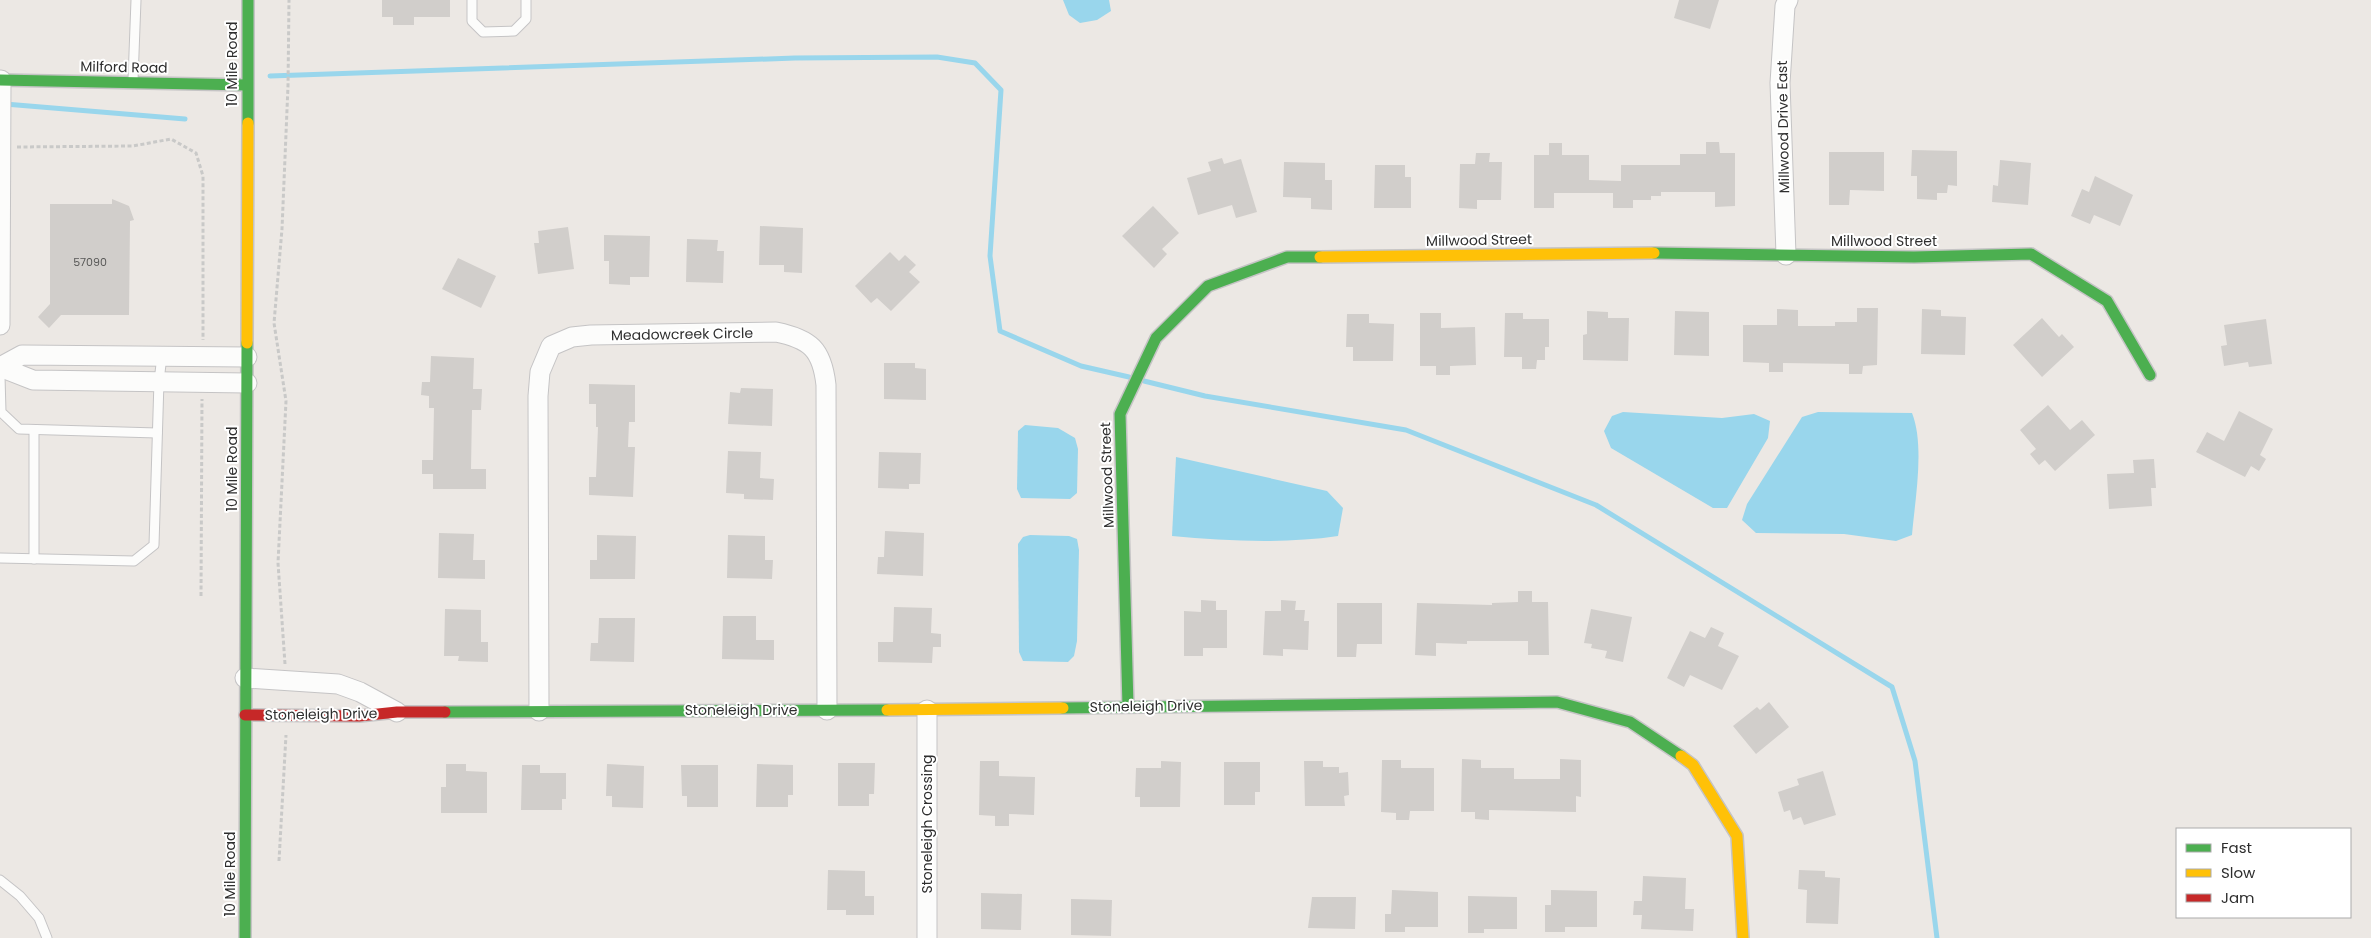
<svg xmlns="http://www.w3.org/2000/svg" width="2371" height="938" font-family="Poppins,sans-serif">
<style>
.water{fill:#99d6ec}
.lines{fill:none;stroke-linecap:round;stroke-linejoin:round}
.stream{stroke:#99d6ec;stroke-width:5}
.building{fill:#d1cecb}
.lane-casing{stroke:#c5c4c5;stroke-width:11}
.street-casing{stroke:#c5c4c5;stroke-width:21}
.fast-casing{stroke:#c5c4c5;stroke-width:14}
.slow-casing{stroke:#c5c4c5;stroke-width:14}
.jam-casing{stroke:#c5c4c5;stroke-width:14}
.path{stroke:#c9c9c8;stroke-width:3;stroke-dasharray:4 2.5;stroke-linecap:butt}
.lane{stroke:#fcfcfb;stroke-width:9}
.street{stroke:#fcfcfb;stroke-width:19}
.fast{stroke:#4caf50;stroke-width:11}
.slow{stroke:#ffc107;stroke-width:11}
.jam{stroke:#c62828;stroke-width:11}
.labels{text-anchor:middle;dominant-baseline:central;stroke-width:4;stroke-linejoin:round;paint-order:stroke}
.number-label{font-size:11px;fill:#585857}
.street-label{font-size:14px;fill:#2e2e2e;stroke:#fff}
</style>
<rect width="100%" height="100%" fill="#ece8e4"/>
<g class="water">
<path d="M1063,0H1109L1111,11L1097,20L1080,23L1069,15Z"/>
<path d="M1623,412L1722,418L1754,414L1770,421L1768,438L1727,508H1713L1611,448L1604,431L1612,416Z"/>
<path d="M1818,412L1912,413C1925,446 1915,499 1912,535L1896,541L1844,534L1756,533L1742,520L1747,504L1802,417Z"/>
<path d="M1025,425L1058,428L1075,438L1078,449L1077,493L1070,499L1021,498L1017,489L1018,431Z"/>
<path d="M1176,457L1327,491L1343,508L1338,536C1284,544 1226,541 1172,536Z"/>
<path d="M1030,535L1069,536L1077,539L1079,550L1077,641L1074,656L1068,662L1023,661L1019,652L1018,544L1023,537Z"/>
</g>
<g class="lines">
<g class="stream">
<path d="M270,76L795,58L937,57L975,63L1001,90L990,256L1000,331L1081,366L1129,377"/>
<path d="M5,104L185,119"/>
<path d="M1144,381L1205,396L1406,430L1596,505L1892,687L1915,761L1937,938"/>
</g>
</g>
<g class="building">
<path d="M382,0H450V17H414V25H393V17H382Z"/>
<path d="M1679,0H1719L1710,29L1674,18Z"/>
<path d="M1706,142H1719L1720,153H1735V206L1715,207V192H1661V196H1651V200H1633V208H1613V193H1554V208H1534V155H1549V143H1562V155H1589V180L1621,181V165H1680V154H1706Z"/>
<path d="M1912,150L1957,151V186L1948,185L1947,193H1937V200L1917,199V176H1911Z"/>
<path d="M1829,152H1884V191L1850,190L1849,205H1829Z"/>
<path d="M1476,153H1490L1489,162H1502L1501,200H1477V209L1459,208L1460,164H1475Z"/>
<path d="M1222,158L1224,164L1241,159L1257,212L1236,218L1232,205L1198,215L1187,178L1211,171L1208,162Z"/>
<path d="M2000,160L2031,163L2028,205L1992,202L1993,185L1998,186Z"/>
<path d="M1284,162L1325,163V180H1332V210L1311,209V198L1283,197Z"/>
<path d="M1375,165H1405V177H1411V208H1374Z"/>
<path d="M2095,176L2133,195L2120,226L2094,215L2090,224L2071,216L2082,189L2089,192Z"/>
<path d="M112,199L129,206L134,220L130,221L129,315H61L49,328L38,317L50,304V204H112Z"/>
<path d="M1153,206L1179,233L1162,249L1167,254L1154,268L1122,236Z"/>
<path d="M760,226L803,228L802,273L784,272V265H759Z"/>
<path d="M568,227L574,269L538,274L534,243H539L538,231Z"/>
<path d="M604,235L650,236L649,277H630V285L609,284V261H604Z"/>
<path d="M687,239L718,240L717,251H724L723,283L686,282Z"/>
<path d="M890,252L899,261L905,255L916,265L909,272L920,282L891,311L877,298L871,303L855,286Z"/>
<path d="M458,258L496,276L481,308L442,289Z"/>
<path d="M1857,308H1878L1877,365L1863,366L1862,374H1849V364L1783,363V372H1769V363L1743,362V325H1777V309L1798,310V326H1835V322H1857Z"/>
<path d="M1922,309L1941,310V316L1966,317L1965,355L1921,354Z"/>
<path d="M1587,311L1608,312V318H1629L1628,361L1583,360V335L1587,334Z"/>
<path d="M1675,311L1709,312V356L1674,355Z"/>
<path d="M1420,313H1441V328L1475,327L1476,365L1450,366V375H1436V366H1420Z"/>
<path d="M1505,313H1523V319H1549V347H1545V360H1537L1536,369H1522V357H1504Z"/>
<path d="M1347,314H1369V323L1394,324L1393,361H1353V347H1346Z"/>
<path d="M2042,318L2059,337L2062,334L2074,347L2042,377L2013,345Z"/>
<path d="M2266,319L2272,364L2249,367L2248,362L2224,366L2221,346L2227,345L2224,325Z"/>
<path d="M431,356L474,358L473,389H482L481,410H472L471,469H486V489H433V474H422V460H433L434,408H429V396L421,395L422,382H430Z"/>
<path d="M884,363H915V368L926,369V400L884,399Z"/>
<path d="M589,384L635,385V422H629L628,447H635L633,497L589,495V477H596L598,427H596V404H589Z"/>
<path d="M741,388L773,389L772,426L728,424L730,392L740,393Z"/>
<path d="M2048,405L2070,430L2082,420L2095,435L2055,471L2045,460L2039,465L2030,454L2036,449L2020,430Z"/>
<path d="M2239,411L2273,429L2260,455L2266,459L2259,471L2251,466L2245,477L2196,452L2207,432L2224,441Z"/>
<path d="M728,451L761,452L760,478L774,479L773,500L744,499V494L726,493Z"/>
<path d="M879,452L921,453L920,484H909V489L878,488Z"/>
<path d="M2154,459L2156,488H2151L2152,506L2109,509L2107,474L2134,473L2133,460Z"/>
<path d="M885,531L924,533L923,576L877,574L878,557H884Z"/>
<path d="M439,533L474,534L473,560H485V579L438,578Z"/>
<path d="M597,535L636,536L635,579H590V560H597Z"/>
<path d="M728,535L765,536V560H773L772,579L727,578Z"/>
<path d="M1518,591H1532V602H1548L1549,655H1528V641H1467V644L1436,643V656L1415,655L1417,603L1492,605V603L1518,602Z"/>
<path d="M1201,600L1216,601V610H1227V648H1203V656H1184V611L1201,612Z"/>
<path d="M1281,600L1296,601L1295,610H1305L1304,621H1309L1308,650L1283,649V656L1263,655L1265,611H1281Z"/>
<path d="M1337,603H1382V644H1357L1356,657H1337Z"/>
<path d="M894,607L932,608L931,633L941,634V647H933L932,663L878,662V642H893Z"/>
<path d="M445,609L481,610V642H488V662L458,661L459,656H444Z"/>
<path d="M1591,609L1632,617L1623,662L1605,658L1607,651L1591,648L1592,644L1584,643Z"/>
<path d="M723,616H756V640H774V660L722,659Z"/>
<path d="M599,618H635L634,662L590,661L591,643H598Z"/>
<path d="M1711,627L1724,633L1718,646L1739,656L1722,690L1690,675L1684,687L1667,678L1690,631L1705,638Z"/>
<path d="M1769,702L1789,727L1756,754L1733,726L1757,707L1760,710Z"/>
<path d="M1462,759L1481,760V768H1514V779H1560V759L1581,760V797L1576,796V812L1489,810V820L1475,819V812H1461Z"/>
<path d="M1382,760H1401V768H1434V811H1410L1409,820H1396V813L1381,812Z"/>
<path d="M980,761H999V776L1035,777L1034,815L1009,814V826H995V816L979,815Z"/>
<path d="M1161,761L1181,762L1180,807H1140V797H1135L1136,768H1161Z"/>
<path d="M1304,761H1323V767H1339V773L1348,772L1349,795L1344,796L1345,806H1305Z"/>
<path d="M1224,762H1260V792H1255V805H1224Z"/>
<path d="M838,763H875L874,794H869V806H838Z"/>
<path d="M446,764H466V771L487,772V813H441V787H446Z"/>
<path d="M607,764L644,766L643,808L612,807V796H606Z"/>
<path d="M757,764L793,765V795H788V807H756Z"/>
<path d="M522,765H540V773H566V799H562V810H521Z"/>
<path d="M681,765H718V807H687V796H682Z"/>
<path d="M1823,771L1836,815L1804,825L1801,817L1793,820L1790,810L1784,812L1778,792L1799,785L1797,779Z"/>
<path d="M828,870L865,871V896H874V915H846V910H827Z"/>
<path d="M1799,870L1825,871V877L1840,878L1838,924L1806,923L1807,890L1798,889Z"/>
<path d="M1643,876L1686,878L1685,909H1694L1693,931L1641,929L1642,915H1633L1634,901H1642Z"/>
<path d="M1392,890L1438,892V927H1405V932H1385V914H1391Z"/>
<path d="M1551,890L1597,891V927H1565V932H1545V905H1551Z"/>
<path d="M981,893L1022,894L1021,930L981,929Z"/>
<path d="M1468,896L1517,897V929H1484V933H1468Z"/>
<path d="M1312,897H1356L1355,929L1308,928Z"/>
<path d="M1071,899L1112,900L1111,936L1071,935Z"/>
</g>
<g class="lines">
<defs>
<g id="lane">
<path d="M472,0V21L483,32L514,31L526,19V0"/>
<path d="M133,80L136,0"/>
<path d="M0,376L1,412L19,429L157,433"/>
<path d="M34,430V559"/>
<path d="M0,558L134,561L154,545L159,381L162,356"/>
<path d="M0,880L20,896L39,918L47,938"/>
</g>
<g id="street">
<path d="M1786,255L1780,83L1785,6L1788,0"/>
<path d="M0,325L1,80"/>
<path d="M0,367L22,355L247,357"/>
<path d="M0,367L33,380L247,383"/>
<path d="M245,678L338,684L360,692L397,712"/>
<path d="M539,711L538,396L540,372L551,346L572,337L591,335L776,332C810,339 822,349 826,385L827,710"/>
<path d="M927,938V710"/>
</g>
<g id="fast">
<path d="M0,80L247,85"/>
<path d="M248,123V0"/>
<path d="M1654,253L1914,257L2031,254L2107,301L2150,375"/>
<path d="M1128,706L1120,414L1156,338L1208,286L1287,257H1320"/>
<path d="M1063,708L1557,702L1630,722L1681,756"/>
<path d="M445,712L887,710"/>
<path d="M245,938L247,343"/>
</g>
<g id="slow">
<path d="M1320,257L1654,253"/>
<path d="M247,343L248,123"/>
<path d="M887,710L1063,708"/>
<path d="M1681,756L1693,765L1737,836L1743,938"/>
</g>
<path id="jam" d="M245,715L359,716L397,712H445"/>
</defs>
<use href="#lane" class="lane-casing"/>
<use href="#street" class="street-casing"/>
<use href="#fast" class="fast-casing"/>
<use href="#slow" class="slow-casing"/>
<use href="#jam" class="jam-casing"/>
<g class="path">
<path d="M17,147L133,146L171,139L196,153L203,176V340"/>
<path d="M201,596L202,399"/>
<path d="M285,664L278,563L286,401L274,323L282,229L288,86L289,0"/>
<path d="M279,861L286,735"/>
</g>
<use href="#lane" class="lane"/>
<use href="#street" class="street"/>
<use href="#fast" class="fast"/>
<use href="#slow" class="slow"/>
<use href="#jam" class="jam"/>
</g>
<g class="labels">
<g class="number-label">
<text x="90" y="262">57090</text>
</g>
<g class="street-label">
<text transform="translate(232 64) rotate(-90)">10 Mile Road</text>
<text transform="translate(124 67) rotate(1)">Milford Road</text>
<text transform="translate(1783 127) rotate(-91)">Millwood Drive East</text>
<text transform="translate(1479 240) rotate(-1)">Millwood Street</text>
<text x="1884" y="241">Millwood Street</text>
<text transform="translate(682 334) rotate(-1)">Meadowcreek Circle</text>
<text transform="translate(232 469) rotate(-90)">10 Mile Road</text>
<text transform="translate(1107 475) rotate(-92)">Millwood Street</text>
<text transform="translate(1146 706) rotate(-1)">Stoneleigh Drive</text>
<text x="741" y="710">Stoneleigh Drive</text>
<text transform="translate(321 714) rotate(-1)">Stoneleigh Drive</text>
<text transform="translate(927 824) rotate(-90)">Stoneleigh Crossing</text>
<text transform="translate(230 874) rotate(-90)">10 Mile Road</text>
</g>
</g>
<rect x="2176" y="828" width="175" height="90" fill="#ffffff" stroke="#ababab"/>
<rect x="2186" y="844" width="25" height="8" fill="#4caf50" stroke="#ababab"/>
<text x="2221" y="853" font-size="15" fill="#2e2e2e">Fast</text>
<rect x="2186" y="869" width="25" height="8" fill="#ffc107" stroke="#ababab"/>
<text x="2221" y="878" font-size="15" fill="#2e2e2e">Slow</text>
<rect x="2186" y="894" width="25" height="8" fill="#c62828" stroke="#ababab"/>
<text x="2221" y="903" font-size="15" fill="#2e2e2e">Jam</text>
</svg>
